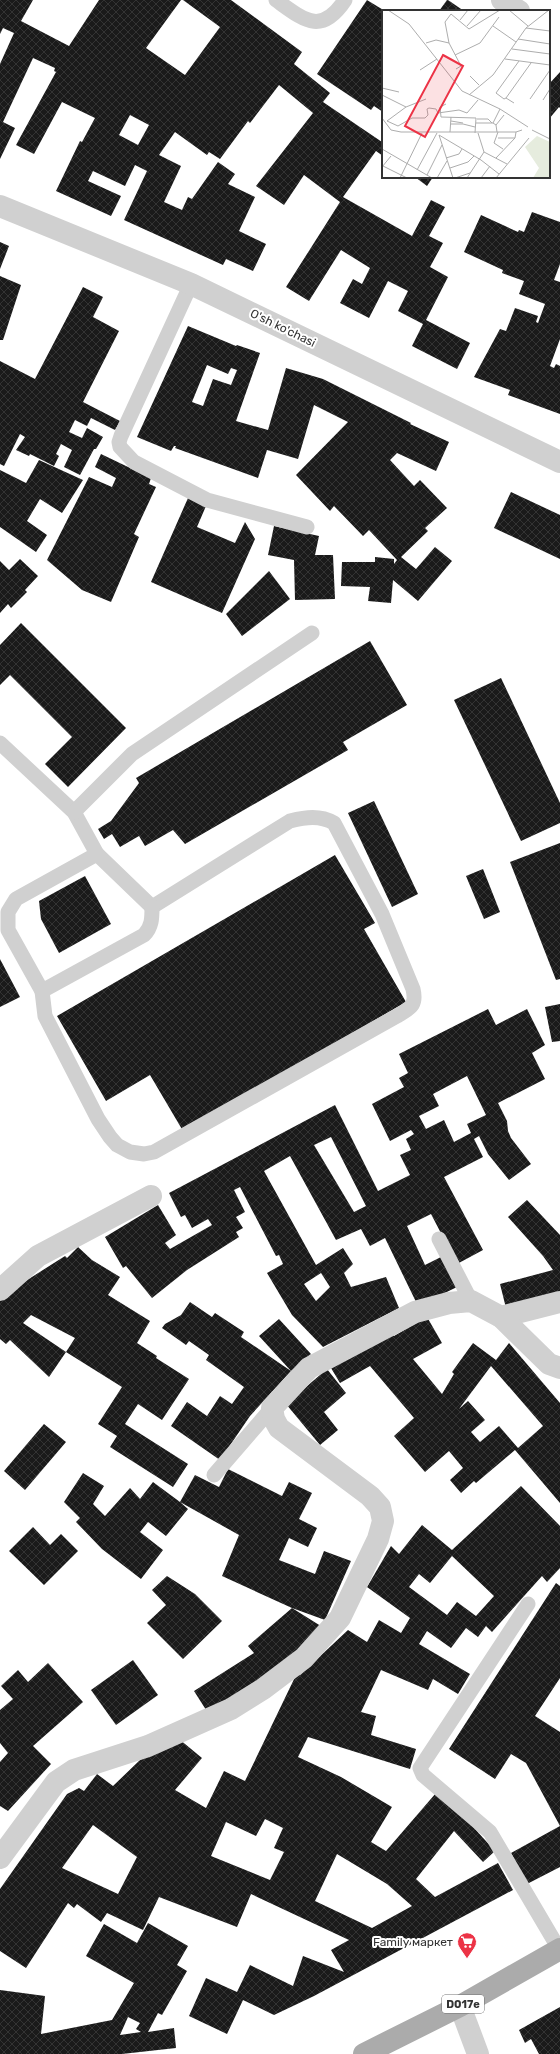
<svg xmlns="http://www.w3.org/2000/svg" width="560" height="2054" font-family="Rubik,sans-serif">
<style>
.building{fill:url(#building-cross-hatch);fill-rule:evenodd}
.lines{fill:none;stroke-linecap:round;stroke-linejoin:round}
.service{stroke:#d0d0d0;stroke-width:15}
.minor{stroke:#d0d0d0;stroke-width:22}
.tertiary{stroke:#d0d0d0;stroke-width:22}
.primary{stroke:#ababab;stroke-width:22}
.labels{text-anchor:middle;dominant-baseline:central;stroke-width:4;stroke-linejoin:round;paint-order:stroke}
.shield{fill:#fff;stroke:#707070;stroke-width:1}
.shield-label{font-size:11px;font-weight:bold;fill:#333}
.street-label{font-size:12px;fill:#333;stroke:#fff}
.poi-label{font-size:12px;fill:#333;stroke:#fff;text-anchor:end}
.inset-road{fill:none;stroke:#adadad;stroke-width:1}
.view{fill:#ec3346;fill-opacity:0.15;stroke:#ec3346;stroke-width:2}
.inset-edge{fill:none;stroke:#333;stroke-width:2}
</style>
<defs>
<pattern id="building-cross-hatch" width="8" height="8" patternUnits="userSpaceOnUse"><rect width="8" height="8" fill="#1a1a1a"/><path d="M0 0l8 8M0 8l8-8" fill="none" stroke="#333"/></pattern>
</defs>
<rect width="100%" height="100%" fill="#fff"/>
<g class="building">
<path d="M0,0H33L21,21L69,46L99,0H181L146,48L185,75L220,27L183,0H231L302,52L294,64L330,93L323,102L382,142L383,141V156L376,151L343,197L412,236L431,200L445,207L429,236L443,243L430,267L448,277L426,320L470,343L457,369L412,346L423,324L398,311L408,291L388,281L369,318L340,303L353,279L362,284L370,268L341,250L309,301L286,287L340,202L304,175L284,205L256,186L313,113L279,85L250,123L248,121L220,159L209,152L207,155L175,132L159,155L181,166L164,202L182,210L188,197L192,199L218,162L235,174L228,184L255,197L239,231L266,244L253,271L226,259L223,265L124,220L147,171L135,165L125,186L93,171L88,181L121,196L111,216L56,191L80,141L82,142L95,118L62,102L34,154L16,145L56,72L54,71L55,68L33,58L3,122L15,128L0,159V64L14,33L3,28L0,34ZM130,115L149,125L138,145L119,135Z"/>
<path d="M367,0L385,11H383V112L374,106L371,110L317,74Z"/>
<path d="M447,0H448L464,11H439Z"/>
<path d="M560,72V108L559,107L549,119V84Z"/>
<path d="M415,177H433L427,186Z"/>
<path d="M532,212L560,222V264L554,280L560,282V339L550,366L554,368L556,364L560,366V414L508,395L510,390L474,377L500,329L506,331L515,308L538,316L536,322L538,323L545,304L519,294L524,281L502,273L503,270L464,252L481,215L518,232L519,230L524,232Z"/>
<path d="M0,242L9,246L0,269Z"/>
<path d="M0,276L21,285L3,340H0Z"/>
<path d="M83,287L103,297L93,317L119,331L83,402L120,421L115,430L91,418L87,426L75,420L69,432L82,438L87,428L103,437L96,449H94L80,475L64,467L72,450L61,444L56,454L59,456L54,466L30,454L29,456L16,450L25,437L20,434L4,466L0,464V361L35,379Z"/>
<path d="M188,326L236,346L237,345L260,353L236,421L268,430L286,368L323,379L411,423L410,424L449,442L436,471L397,453L390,460L414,486L420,480L447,508L425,528L428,531L401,557L416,569L435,547L452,561L418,601L393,580L391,603L368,601L370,587L341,586L342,562H375V557L394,559V564L397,560L369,530L363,536L334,506L330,511L296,475L348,422L314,405L298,459L267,450L258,478L175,448L176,446H174L171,451L137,437ZM207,365L228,374L231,368L237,370L231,385L213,379L203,406L192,402Z"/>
<path d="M101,454L151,478L149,484L156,487L134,534L139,537L111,602L82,590L47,560L89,477L112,487L116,478L95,467Z"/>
<path d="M39,460L83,480L62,513L40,499L27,521L47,535L36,552L0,527V470L26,483Z"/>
<path d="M511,492L560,515V559L494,528Z"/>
<path d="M188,498L206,506L197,527L235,543L245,522L255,539L222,613L151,582Z"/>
<path d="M274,526L319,536L315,555H333L335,599L295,600L294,560L268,555Z"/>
<path d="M20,559L38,576L25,590L27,592L11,608L8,604L0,613V561L9,570Z"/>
<path d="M269,571L290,599L242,636L226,614Z"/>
<path d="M21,623L126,728L68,787L45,764L72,737L10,675L0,685V645Z"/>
<path d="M370,641L407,705L343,742L348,750L185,844L173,830L145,846L139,836L120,847L112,834L104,839L98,829L111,821L139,783L136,778Z"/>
<path d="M501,678L560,803V823L521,841L454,700Z"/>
<path d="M374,801L418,894L392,907L348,813Z"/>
<path d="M560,843V979L556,980L510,862Z"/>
<path d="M335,855L375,923L364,929L406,1002L183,1131L150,1075L106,1101L57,1016Z"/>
<path d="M483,869L500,912L484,919L466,876Z"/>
<path d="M85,876L111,924L59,953L41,919L39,901Z"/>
<path d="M0,959L20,997L0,1007Z"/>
<path d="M560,1004V1041L552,1042L545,1007Z"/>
<path d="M488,1009L496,1025L527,1009L545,1045L532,1053L545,1079L498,1103L507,1121L508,1131L511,1138L531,1164L509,1180L488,1154L479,1136L474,1139L483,1157L444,1177L483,1250L457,1264L431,1214L407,1226L425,1265L441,1257L457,1287L418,1306L385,1238L370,1246L361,1229L336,1240L290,1156L264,1171L316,1265L343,1248L353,1264L344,1273L351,1287L386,1277L399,1308L323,1347L292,1315L267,1273L283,1264L279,1255L276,1256L240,1187L234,1190L245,1212L236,1217L243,1228L236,1232L239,1237L187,1270L152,1298L126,1266L123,1268L105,1237L158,1205L176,1235L165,1243L170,1249L212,1225L208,1219L192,1228L185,1215L181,1217L169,1193L335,1105L378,1191L410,1175L400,1155L411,1150L406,1139L414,1134L411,1130L390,1141L372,1104L404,1087L399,1078L408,1073L399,1054ZM467,1076L486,1115L467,1124L471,1133L454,1142L444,1120L426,1129L419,1116L439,1106L433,1094ZM331,1137L366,1206L354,1212L314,1145ZM321,1273L330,1287L316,1301L304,1284Z"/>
<path d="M527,1200L560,1235V1294L506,1308L500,1284L553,1270L543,1256L508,1217Z"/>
<path d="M78,1247L92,1260L120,1277L108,1295L150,1321L137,1343L157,1356L156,1358L189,1379L162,1420L138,1404L125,1424L188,1464L173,1487L110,1447L117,1436L98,1424L122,1387L66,1352L75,1338L31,1315L23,1323L66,1352L49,1377L10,1340L6,1344L0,1339V1300L24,1282L65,1256L67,1258Z"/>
<path d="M190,1302L212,1317L215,1313L244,1332L241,1337L291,1371L259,1336L279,1319L311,1354L291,1371L250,1416L220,1460L171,1426L187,1402L207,1416L220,1396L232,1404L244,1387L206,1360L209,1355L189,1341L186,1345L162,1328L165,1324L181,1315Z"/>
<path d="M427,1317L442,1343L413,1359L442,1394L454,1374L452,1372L473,1343L496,1360L509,1343L560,1403V1503L515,1450L476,1483L474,1481L461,1493L450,1480L463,1468L449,1451L425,1472L394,1436L414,1418L370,1366L340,1383L331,1368L391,1333L394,1336ZM491,1366L543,1426L518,1448L499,1426L480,1442L471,1432L485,1420L468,1401L459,1409Z"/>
<path d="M327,1369L346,1393L324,1412L338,1430L320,1445L286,1404Z"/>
<path d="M44,1424L66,1442L25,1490L4,1471Z"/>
<path d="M228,1469L282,1496L289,1482L312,1493L299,1519L317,1528L308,1547L289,1538L279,1560L315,1574L324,1551L351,1561L325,1620L292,1608L222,1576L239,1535L180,1502L188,1509L166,1536L148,1522L140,1532L163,1550L141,1579L102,1549L76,1522L80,1518L64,1502L83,1473L104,1486L93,1504L105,1516L130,1488L140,1499L153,1482L180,1502L195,1475L219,1487Z"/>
<path d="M521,1486L560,1526V1568L547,1582L542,1576L492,1632L486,1626L478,1637L466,1628L451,1648L427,1631L419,1644L470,1674L458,1694L433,1679L428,1690L381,1670L361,1712L376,1716L371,1735L416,1749L410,1769L308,1737L298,1757L341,1777L392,1807L371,1842L386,1851L436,1793L465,1818L495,1851L483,1862L454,1831L416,1879L435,1897L498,1863L513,1890L314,1996L274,2015L243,2000L227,2034L189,2016L206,1978L237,1992L250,1965L293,1986L303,1956L344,1972L331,1950L349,1940L251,1894L237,1927L159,1897L143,1930L107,1913L101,1922L77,1904L74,1908L68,1903L26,1968L0,1951V1889L67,1794L79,1788L84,1791L97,1774L113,1786L140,1760L179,1739L202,1758L175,1790L206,1808L224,1771L245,1781L297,1673L300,1675L348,1630L367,1642L379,1620L401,1633L410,1618L367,1587L391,1546L399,1554L422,1525L452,1550ZM452,1556L494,1596L476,1616L457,1602L447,1615L409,1587L419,1574L430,1583ZM265,1819L283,1828L274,1848L284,1852L270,1880L211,1856L226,1822L256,1836ZM93,1825L137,1857L118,1894L62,1868ZM337,1854L387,1884L412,1906L372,1928L315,1901Z"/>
<path d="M33,1527L50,1545L61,1534L78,1551L44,1585L9,1551Z"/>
<path d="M167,1576L195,1594L222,1621L183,1659L147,1623L166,1605L152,1590Z"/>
<path d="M556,1583L560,1586V1678L535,1716L560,1732V1867L527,1884L511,1853L560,1826L526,1763L511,1754L495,1779L449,1749Z"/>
<path d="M292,1608L324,1628L271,1673L208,1713L194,1691L254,1653L248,1646Z"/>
<path d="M133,1660L158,1695L116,1725L91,1690Z"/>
<path d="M48,1663L83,1702L33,1746L51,1764L8,1811L0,1806V1762L8,1753L0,1743V1710L13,1699L1,1686L18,1670L28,1682Z"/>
<path d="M148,1923L188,1946L177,1965L187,1971L162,2015L158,2013L148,2032L174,2028L176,2048L122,2054H0V1990L45,1996L41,2034L112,2020L134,1983L86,1956L104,1924L137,1943ZM128,2017L140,2023L136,2029L141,2032L120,2035Z"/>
<path d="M560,2007V2054H539L531,2039L525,2043L519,2030Z"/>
</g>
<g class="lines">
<g class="service">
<path d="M276,0C304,20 321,36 345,0"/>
<path d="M191,284L121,436L119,442L120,447L134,462L207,500L307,527"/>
<path d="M0,743L74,812L97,854L152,907L290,821C306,817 320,815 334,823L382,914L413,989C417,1006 410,1008 397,1016L154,1152L144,1154L130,1152L117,1145L110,1137L98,1119L45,1016L42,991"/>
<path d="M74,812L132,754L312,633"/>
<path d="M97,854L16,899L8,912V930L42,991L144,935C152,927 152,918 152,907"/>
<path d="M439,1239L471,1301"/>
<path d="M214,1475L272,1408"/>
<path d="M528,1604L420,1768L423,1775L490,1832L559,1949"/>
</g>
<g class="minor">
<path d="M502,0L519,11"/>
<path d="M0,206L191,284L560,462"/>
<path d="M0,1290L38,1256L151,1196"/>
<path d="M501,1317L560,1302"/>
<path d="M0,1858L56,1782L74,1770L148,1746L231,1709L263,1689L304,1658L340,1618L378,1539L383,1521L380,1507L370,1496L279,1428L274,1419L272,1408L309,1368L415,1312L449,1303L471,1301L501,1317L549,1364L560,1368"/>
</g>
<path class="tertiary" d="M460,2006L478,2054"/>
<path class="primary" d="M364,2054L460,2006L560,1949"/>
</g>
<defs>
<symbol id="supermarket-pin" viewBox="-11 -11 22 30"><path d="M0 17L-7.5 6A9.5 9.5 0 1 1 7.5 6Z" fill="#ec3346" stroke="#fff"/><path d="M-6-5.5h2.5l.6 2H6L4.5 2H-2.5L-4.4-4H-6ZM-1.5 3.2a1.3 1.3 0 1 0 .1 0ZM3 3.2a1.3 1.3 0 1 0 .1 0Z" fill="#fff"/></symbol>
</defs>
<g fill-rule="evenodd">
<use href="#supermarket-pin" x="456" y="1931" width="22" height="30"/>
</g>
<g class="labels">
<rect class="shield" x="442" y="1995" width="42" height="18" rx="3"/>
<g class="shield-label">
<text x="463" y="2004">D017e</text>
</g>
<g class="street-label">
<text transform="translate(283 328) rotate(26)">O'sh ko'chasi</text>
</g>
<g class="poi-label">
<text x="453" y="1942">Family маркет</text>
</g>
</g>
<g transform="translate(382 10)">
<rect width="168" height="168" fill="#fff"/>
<path d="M155,126L168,132V168H151L157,158L143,137Z" fill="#e6ecde"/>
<path class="inset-road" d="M6,0L27,14L80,81L118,99L146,117M127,0L146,16M78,10L86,0M85,16L99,0M111,16L134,32M144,18L168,21M136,29L168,34M44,33L54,30L67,33M130,39L168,44M73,45L98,33L117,7M123,49L168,55M74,59L79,56L67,33L63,12L69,4L87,19L118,0M38,60L55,49M88,66L97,75M0,78L17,82M0,85L24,97L5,111M87,85L111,65L144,18L167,0M124,88L122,89L114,83L137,51M148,89L168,60M161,90L168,79M132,93L124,88L149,53M64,94L58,97L59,107L94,108L93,123M24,97L44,89M0,108L9,120L19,122H134L140,120M95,109H106L110,113M5,111L16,116L30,108H43L46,105L45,99L47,98L54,99L56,103L77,100L85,103L96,90M69,111L81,113M94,113H111L114,115L115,122M111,113L118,99M69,114H81L93,117M114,115L122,105M150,120L168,129M68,122L69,107M116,122L112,133L121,139M96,123L102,142M57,125L99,150L117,164M57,125L71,168M116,128H133M0,139L50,168M64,148L77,144L80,139M114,148L133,128L134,122M1,156L25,168M0,157L9,146M68,158L86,152L92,146M35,160L55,123M45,165L60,135M18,168L40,123M55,168L65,151M73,168L88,163M85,168L102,142L125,154M99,168L108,156M114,168L147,128"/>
<path class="view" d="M61,45L81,56L43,127L23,116Z"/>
<rect width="168" height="168" class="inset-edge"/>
</g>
</svg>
